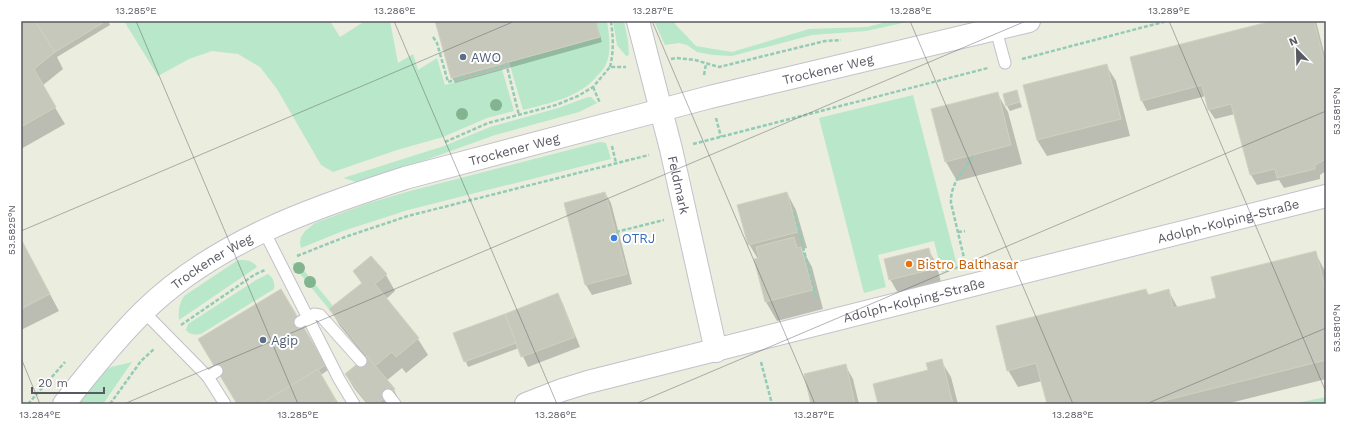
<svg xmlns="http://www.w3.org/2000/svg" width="1347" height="425" font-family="'Work Sans',sans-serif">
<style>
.green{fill:#b8e8c9}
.shadow{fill:#0003}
.building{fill:#c7c8bc;stroke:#d1d2bd}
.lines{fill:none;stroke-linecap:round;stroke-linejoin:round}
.service-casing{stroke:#c1c1ca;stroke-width:13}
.minor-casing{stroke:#c1c1ca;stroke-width:24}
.path{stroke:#92cbb6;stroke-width:2.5;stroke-dasharray:4 2;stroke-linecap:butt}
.service{stroke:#fff;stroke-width:11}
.minor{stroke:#fff;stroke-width:22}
.tree{fill:#82b490}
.ticks{fill:none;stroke:#585962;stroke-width:1;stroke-opacity:0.45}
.service-dot{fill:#5c6f8a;stroke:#fff;stroke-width:1.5}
.shop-dot{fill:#3f7fe0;stroke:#fff;stroke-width:1.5}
.food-dot{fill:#e8710a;stroke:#fff;stroke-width:1.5}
.labels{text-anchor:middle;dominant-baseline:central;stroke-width:4;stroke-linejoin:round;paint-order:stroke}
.service-label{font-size:13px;fill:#4e5e75;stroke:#fff;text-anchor:start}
.street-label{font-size:13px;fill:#585962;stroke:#fff}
.shop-label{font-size:13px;fill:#366cbe;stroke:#fff;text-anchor:start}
.food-label{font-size:13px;fill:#c56008;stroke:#fff;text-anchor:start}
.neatline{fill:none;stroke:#585962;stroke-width:1.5}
.ticks-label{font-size:10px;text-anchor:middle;fill:#585962}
</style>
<rect width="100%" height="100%" fill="#ebeddf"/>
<g class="green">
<path d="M124,21H330L340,37L365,21H390L398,63L413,54L418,70L437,58L445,85L502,69L514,111L487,118L443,137L397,150L333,172L321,165L277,89L260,67L238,54L212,51L189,59L158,76Z"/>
<path d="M596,21H607C609,35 612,51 606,64C605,68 600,73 597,76C579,98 549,103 523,110L509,62L600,37Z"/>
<path d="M613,21H624L628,41L629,55L626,56L617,45Z"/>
<path d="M654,21H674L675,24L696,46L732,52L809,29L867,27L890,21H912L866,31L812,35L732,56L713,55L697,52L687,45L679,43L665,45Z"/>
<path d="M913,95L958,269L942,273L934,241L878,255L886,287L864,293L819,118Z"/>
<path d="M588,97H591L597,103L579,112L495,135L420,162L357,182L343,178L444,146L490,127L558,108Z"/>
<path d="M600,142L606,143L611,159L408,210L343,231L301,248L300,242L301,237L305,231L315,223L369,203L410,191Z"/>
<path d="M238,260C247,260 252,260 257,267L179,320C178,311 179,304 184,296Z"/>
<path d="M297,262L333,306L329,309L292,264Z"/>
<path d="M268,274C273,278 275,282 274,289L201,334C195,335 190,335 186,330L188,324L256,280Z"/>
<path d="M132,362L103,404H77L106,370L111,367Z"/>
<path d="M1326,397V404H1292Z"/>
</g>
<g class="shadow">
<path d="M21,21H108L110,25L57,57L63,69L42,86L65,124L21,149Z"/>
<path d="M436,21H596L602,42L455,83L452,78Z"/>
<path d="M1276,21H1316L1326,60V171L1320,175V179L1284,188L1279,180L1257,185L1251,175L1235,114L1215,119L1209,110L1206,96L1147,111L1142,101L1131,58Z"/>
<path d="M1106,65L1116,81L1130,136L1047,156L1037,140L1024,86Z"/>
<path d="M1016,91L1022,107L1010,111L1007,106Z"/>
<path d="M997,93L1008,112L1022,164L957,181L946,162Z"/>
<path d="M605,193L611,203L632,284L592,295L586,285Z"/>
<path d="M787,193L796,210L807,248L802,249L812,267L823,309L777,321L766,302L758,259L749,244Z"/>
<path d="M21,240L59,311L21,330Z"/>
<path d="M928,249L936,263L941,282L898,293L890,279Z"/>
<path d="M1315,252L1326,273V379L1226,404H1048L1042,381L1018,387L1008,370L1146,290L1149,295L1168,290L1178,308L1217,298Z"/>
<path d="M354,271L386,275L395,291L386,299L418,339L428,355L406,373L402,368L386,381L394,390L401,404H367L354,388L346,375L366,358L340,326L330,309L362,284Z"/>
<path d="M281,290L328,370L321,375L337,404H238Z"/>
<path d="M558,294L563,304L580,347L528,367L519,348L468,367L455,334Z"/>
<path d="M941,361L951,377L958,404H879L929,370Z"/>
<path d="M845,365L853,379L859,404H812Z"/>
</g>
<g class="building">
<path d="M21,21H35L55,52L34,69L56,107L21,127Z"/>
<path d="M35,21H106L55,52Z"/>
<path d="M435,21H596L600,37L451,78Z"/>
<path d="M1272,21H1314L1326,69V159L1315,165V169L1277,178L1275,169L1250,175L1231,104L1208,110L1202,85L1141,101L1130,57Z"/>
<path d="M1107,64L1121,119L1037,140L1023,85Z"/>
<path d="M1017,90L1020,102L1006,106L1003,94Z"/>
<path d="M998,92L1011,145L945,162L931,109Z"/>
<path d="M605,192L627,274L585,285L564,203Z"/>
<path d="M787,192L798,232L748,245L737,205Z"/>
<path d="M794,237L797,248L801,247L813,290L765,302L754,259L759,258L756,247Z"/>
<path d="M21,239L50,294L21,309Z"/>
<path d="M929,248L934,269L889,280L884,259Z"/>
<path d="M1316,251L1326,292V360L1151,404H1047L1036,363L1007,371L996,326L1146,289L1148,295L1169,289L1173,308L1216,298L1211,277Z"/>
<path d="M371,256L387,274L375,284L419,338L396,357L392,352L375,366L329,309L362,283L353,271Z"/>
<path d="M281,289L326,365L260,404H237L198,339Z"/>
<path d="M558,293L575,337L521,357L505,314Z"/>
<path d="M505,314L516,343L464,362L453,333Z"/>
<path d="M367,356L395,389L377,404H369L345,374Z"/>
<path d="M942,359L953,404H878L873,384L928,370L926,363Z"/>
<path d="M846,364L855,404H811L804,374Z"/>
<path d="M318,369L336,400L329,404H260Z"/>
<path d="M336,400L339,404H329Z"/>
</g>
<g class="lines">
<defs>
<g id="service">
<path d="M996,30L1005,63"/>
<path d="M264,231L339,379L354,404"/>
<path d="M144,312L208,377L225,404"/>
<path d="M300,322L314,314L320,315L361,361"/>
<path d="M208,377L217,371"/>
<path d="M388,395L395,404"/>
</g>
<g id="minor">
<path id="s1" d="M638,21L671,149L716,351"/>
<path id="s2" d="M64,404C89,372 114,341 143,312C214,242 312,208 405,178L710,97L1029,21"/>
<path id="s3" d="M526,404L562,390L588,382L1326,196"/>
</g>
</defs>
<use href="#service" class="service-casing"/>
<use href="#minor" class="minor-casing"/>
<g class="path">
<path d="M433,37L437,43L448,82L506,65"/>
<path d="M671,59L677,58L695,60L719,67L825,41L841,40"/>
<path d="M1022,59L1167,21"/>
<path d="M506,63L519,115"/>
<path d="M610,67C614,51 613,37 611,21"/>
<path d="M704,75L706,64"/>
<path d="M593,87L600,103"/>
<path d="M716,118L721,137"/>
<path d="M445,142L488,123L556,105L578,96L593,87L610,67H626"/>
<path d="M693,144L988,68"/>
<path d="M612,146L616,163"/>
<path d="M794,212L816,297L818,299"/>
<path d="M616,232L664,220"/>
<path d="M958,232L965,231"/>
<path d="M297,256L345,237L408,216L649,155"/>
<path d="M965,262L951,203C950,185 962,172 972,158L973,155"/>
<path d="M181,325L254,275L265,270"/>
<path d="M761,362L772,404"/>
<path d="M28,404L65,362"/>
<path d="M110,404L141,361L154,349"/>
</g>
<use href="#service" class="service"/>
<use href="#minor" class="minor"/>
</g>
<g class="tree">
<circle cx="496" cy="105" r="6"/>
<circle cx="462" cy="114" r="6"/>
<circle cx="299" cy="268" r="6"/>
<circle cx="310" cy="282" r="6"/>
</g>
<path class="ticks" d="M136,21L298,404M394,21L557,404M652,21L815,404M910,21L1073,404M1169,21L1326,392M21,231L515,21M21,358L40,404M124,404L1026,21M635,404L1326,111M1146,404L1326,328"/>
<g class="service-dot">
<circle cx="463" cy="57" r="4"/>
<circle cx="263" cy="340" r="4"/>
</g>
<circle class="shop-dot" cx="614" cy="238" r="4"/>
<circle class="food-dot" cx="909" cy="264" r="4"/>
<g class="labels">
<g class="service-label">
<text x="471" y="57">AWO</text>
<text x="271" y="340">Agip</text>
</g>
<g class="street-label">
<text stroke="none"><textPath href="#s2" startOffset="855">Trockener Weg</textPath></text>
<text stroke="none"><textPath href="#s2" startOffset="531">Trockener Weg</textPath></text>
<text stroke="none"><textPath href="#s1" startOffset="169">Feldmark</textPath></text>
<text stroke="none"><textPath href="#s3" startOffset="726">Adolph-Kolping-Straße</textPath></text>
<text stroke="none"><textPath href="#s2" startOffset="207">Trockener Weg</textPath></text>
<text stroke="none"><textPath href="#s3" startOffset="402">Adolph-Kolping-Straße</textPath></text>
</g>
<g class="shop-label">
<text x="622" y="238">OTRJ</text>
</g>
<g class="food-label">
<text x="917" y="264">Bistro Balthasar</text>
</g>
</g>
<rect width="1347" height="425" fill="none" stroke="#ffffff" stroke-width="44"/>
<g transform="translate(1297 50) rotate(337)" stroke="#ffffff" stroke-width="3" paint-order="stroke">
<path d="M0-3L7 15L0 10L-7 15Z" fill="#585962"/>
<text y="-6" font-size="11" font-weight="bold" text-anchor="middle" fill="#585962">N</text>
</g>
<path d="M32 387v6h72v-6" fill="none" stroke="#585962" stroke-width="2"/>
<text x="38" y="387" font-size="12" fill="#585962" stroke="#ffffff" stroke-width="3" paint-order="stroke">20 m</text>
<rect x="22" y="22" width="1303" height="381" class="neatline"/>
<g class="ticks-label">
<text x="136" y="14">13.285°E</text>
<text x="395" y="14">13.286°E</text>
<text x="653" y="14">13.287°E</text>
<text x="911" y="14">13.288°E</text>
<text x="1169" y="14">13.289°E</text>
<text transform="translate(1336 111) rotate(-90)" y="4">53.5815°N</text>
<text transform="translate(11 230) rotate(-90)" y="4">53.5825°N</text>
<text transform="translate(1336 328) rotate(-90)" y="4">53.5810°N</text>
<text x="40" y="418">13.284°E</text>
<text x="298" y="418">13.285°E</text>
<text x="556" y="418">13.286°E</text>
<text x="814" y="418">13.287°E</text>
<text x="1073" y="418">13.288°E</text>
</g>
</svg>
